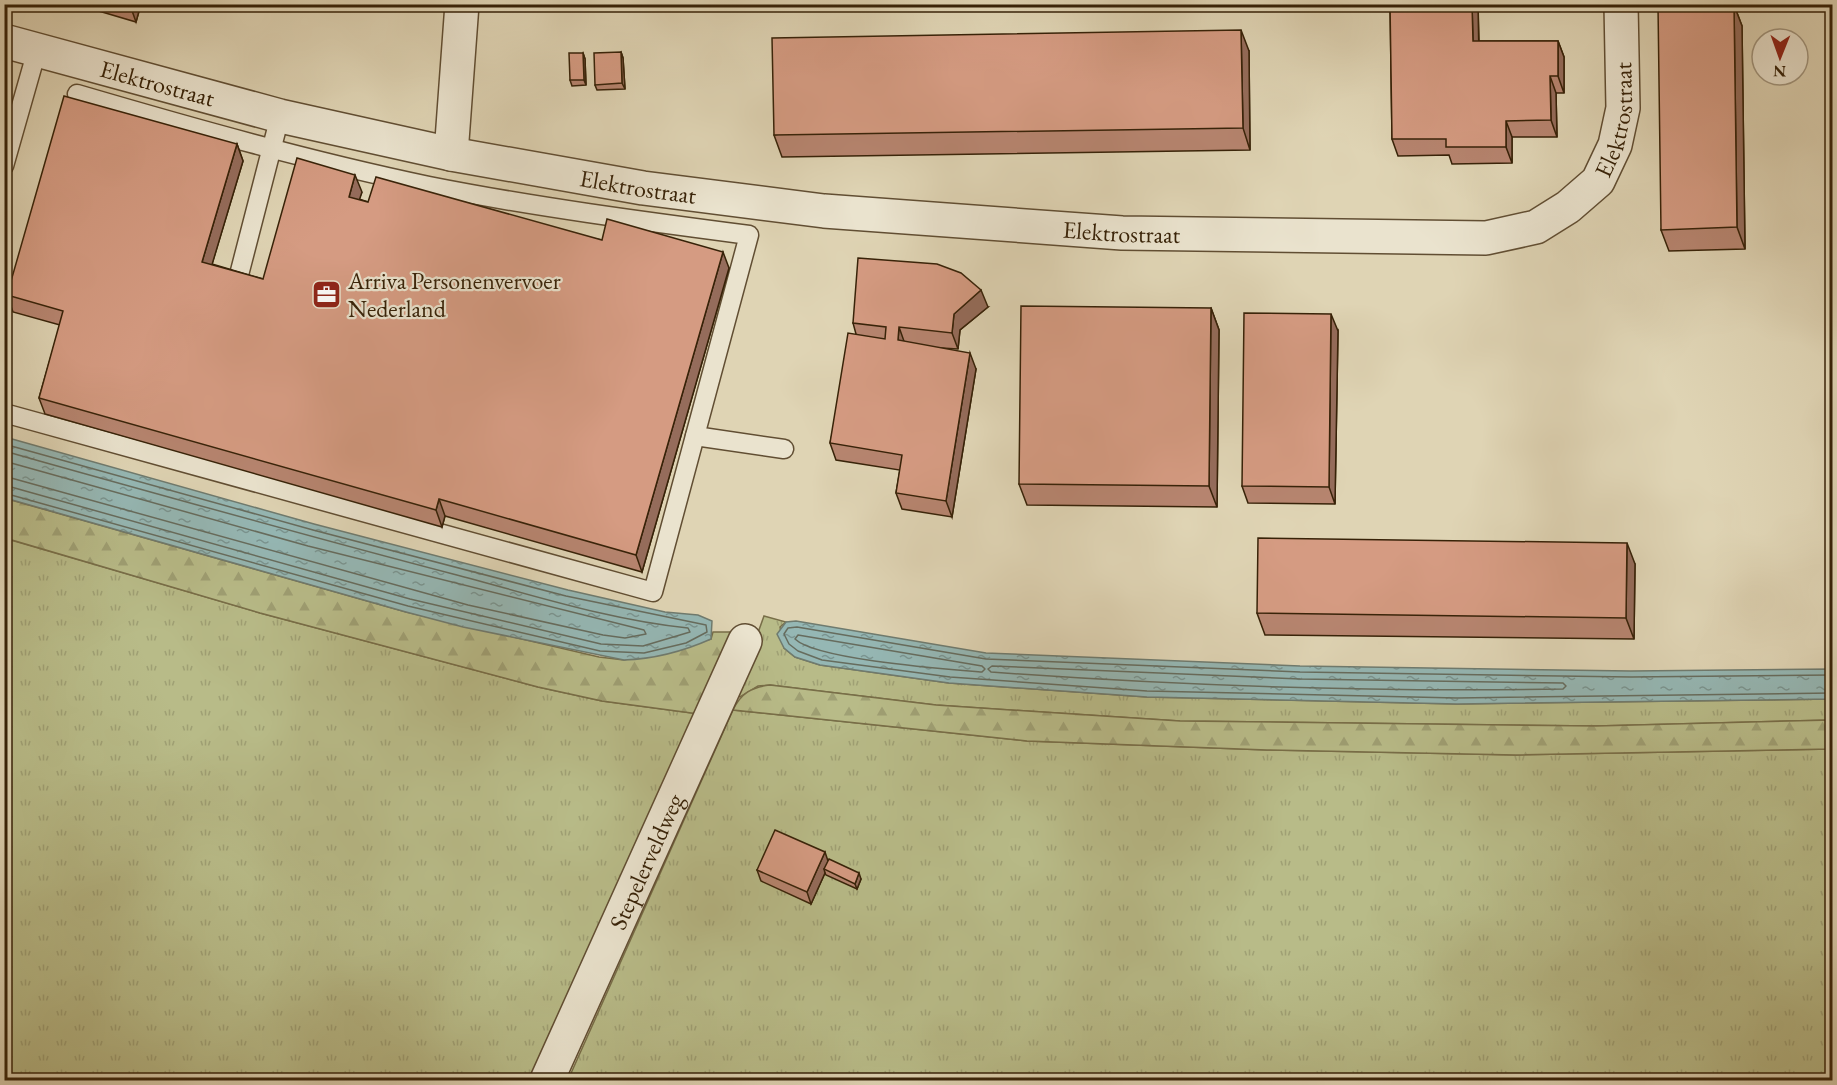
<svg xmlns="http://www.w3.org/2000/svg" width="1837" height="1085" font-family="'EB Garamond',serif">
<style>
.grass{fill:url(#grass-tufts);stroke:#786e48;stroke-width:1.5}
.forest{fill:url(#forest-firs);stroke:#786e48;stroke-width:1.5}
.water{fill:url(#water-ripples);stroke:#6f7b6f;stroke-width:1.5}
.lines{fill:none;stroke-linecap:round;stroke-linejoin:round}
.shore{stroke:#666c5e;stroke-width:1.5}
.lane-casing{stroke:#614e33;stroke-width:21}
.street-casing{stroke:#614e33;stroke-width:36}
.lane{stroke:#eae3ce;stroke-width:18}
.street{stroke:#eae3ce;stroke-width:33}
.wall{fill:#b78570;stroke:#372208;stroke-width:1.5}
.shaded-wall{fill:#956c5b;stroke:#372208;stroke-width:1.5}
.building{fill:#d59b82;stroke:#372208;stroke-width:1.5}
.labels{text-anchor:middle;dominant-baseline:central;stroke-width:4.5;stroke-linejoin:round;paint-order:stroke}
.street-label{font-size:24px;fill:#372208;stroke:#eae3ce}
.poi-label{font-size:24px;fill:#372208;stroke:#eae3ce;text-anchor:start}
</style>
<defs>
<pattern id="grass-tufts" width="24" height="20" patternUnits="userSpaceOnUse" patternTransform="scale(1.5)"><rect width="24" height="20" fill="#b8bb88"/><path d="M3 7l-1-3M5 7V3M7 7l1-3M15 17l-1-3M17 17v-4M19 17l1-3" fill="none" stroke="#9fa074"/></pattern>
<pattern id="forest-firs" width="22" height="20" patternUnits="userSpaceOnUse" patternTransform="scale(1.5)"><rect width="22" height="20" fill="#b8bb88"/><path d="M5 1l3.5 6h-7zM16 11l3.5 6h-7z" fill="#9fa074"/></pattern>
<pattern id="water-ripples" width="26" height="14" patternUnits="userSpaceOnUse" patternTransform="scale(1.5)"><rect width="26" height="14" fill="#95b7b4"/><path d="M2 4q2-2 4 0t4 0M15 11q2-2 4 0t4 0" fill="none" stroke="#7a9490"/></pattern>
</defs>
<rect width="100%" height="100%" fill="#dfd4b4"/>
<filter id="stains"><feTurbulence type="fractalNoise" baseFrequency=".00333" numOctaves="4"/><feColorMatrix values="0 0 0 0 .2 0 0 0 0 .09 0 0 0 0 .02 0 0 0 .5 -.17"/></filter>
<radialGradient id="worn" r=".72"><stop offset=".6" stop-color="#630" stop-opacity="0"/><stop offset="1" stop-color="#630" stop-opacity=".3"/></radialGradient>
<g class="grass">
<path d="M4,538L260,613L538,687L602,701L699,714L534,1080H5Z"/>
<path d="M764,616L786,622L780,627L784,648L795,657L820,665L949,683L1147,697L1457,704L1832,699V720L1596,726L1180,721L936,705L770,685L758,686L740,697L737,691Z"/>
<path d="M733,710L1027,741L1267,750L1516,755L1832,749V1080H568Z"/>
</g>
<g class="forest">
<path d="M4,498L406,612L599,657L624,660L711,639L713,632H738L699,714L602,701L538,687L260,613L5,538Z"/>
<path d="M770,685L936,705L1180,721L1596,726L1832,720V749L1516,755L1267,750L1027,741L733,710C741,693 752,687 770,685Z"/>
</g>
<g class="water">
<path d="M5,437L314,524L568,590L665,612L698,615L712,621L711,639C684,651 654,659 624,660L463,627L406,612L5,498Z"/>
<path d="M796,621L986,653L1300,666L1631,671L1832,669V699L1457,704L1147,697L949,683L820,665L795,657L784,648L777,634L786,622Z"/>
</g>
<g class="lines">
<g class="shore">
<path d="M4,444L313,530L566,596L706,625L707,632L686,643L644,653L600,651L408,606L4,493"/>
<path d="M4,451C154,493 303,535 453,574C530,594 608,620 688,628L690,632L643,646L601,644L410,599L4,485"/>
<path d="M4,461L308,546L644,630L646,634L625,638L603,635L468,605L4,476"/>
<path d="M798,635L982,666L985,669L982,672C947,669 817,660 795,639Z"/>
<path d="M992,666L1300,679L1563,683L1566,686L1563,689C1372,692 1182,686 991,672L988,669Z"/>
<path d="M1832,675L1631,677L1300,672L986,659L797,627L788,628L784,634L789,644L798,651L822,660L950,677L1147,691L1457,698L1832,693"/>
</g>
<defs>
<g id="lane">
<path d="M4,166L37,50"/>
<path d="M240,271L280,116"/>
<path d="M4,413L653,592L749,235C642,221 535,207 429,186C310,161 193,128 77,94"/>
<path d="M695,436L784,449"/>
</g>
<g id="street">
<path id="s1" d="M4,41L280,116L451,154L643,188L824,211L1122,233L1486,238L1536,227L1568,207L1598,181L1615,145L1623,108L1621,4"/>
<path d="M451,154L462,4"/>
<path id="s2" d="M547,1080L745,641"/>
</g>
</defs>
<use href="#lane" class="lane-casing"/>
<use href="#street" class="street-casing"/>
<use href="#lane" class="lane"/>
<use href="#street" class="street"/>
</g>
<g class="wall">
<path d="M75,4H141L136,22Z"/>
<path d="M1390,4H1478L1479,41H1558L1564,57V93H1556L1557,137H1512V163L1452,164L1449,155L1398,156L1392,139Z"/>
<path d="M1734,5L1742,26L1745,249L1669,251L1661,230Z"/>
<path d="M1249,51L1250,150L782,157L774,135Z"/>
<path d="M621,52L623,58L625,89L597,90L595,85Z"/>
<path d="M583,53L585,59L586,85L572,86L570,80Z"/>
<path d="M237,144L243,161L212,264L263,279L362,192L359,199L368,202L602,240L729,268L642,572L445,516L442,527L45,414L39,398L60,325L13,312L7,295Z"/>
<path d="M988,307L960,330L958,349L941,348L976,369L952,517L902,509L896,493L900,470L836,460L830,443L856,334L853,323Z"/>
<path d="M1211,308L1219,330L1217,507L1027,505L1019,484Z"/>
<path d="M1338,331L1335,504L1248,503L1242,486Z"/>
<path d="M1635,564L1634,639L1265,635L1257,613Z"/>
<path d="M828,861L861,879L857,889L826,875L825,873L811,904L761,881L757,870Z"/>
</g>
<g class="shaded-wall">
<path d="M131,4H141L136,22L130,5Z"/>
<path d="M1472,4H1478L1479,58L1473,41Z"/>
<path d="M1734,5L1742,26L1745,249L1737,227Z"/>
<path d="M1241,30L1249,51L1250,150L1243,128Z"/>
<path d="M1558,41L1564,57V93L1558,76Z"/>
<path d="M621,52L623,58L625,89L622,83Z"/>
<path d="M583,53L585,59L586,85L584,80Z"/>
<path d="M1550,76L1556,93L1557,137L1551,120Z"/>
<path d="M1506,121L1512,137V163L1506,147Z"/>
<path d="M237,144L243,161L208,278L202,262Z"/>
<path d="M355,175L362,192L355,213L349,197Z"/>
<path d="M723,252L729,268L642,572L636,555Z"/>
<path d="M981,290L988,307L960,330L958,349L952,333L954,314Z"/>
<path d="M1211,308L1219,330L1217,507L1209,486Z"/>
<path d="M1331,314L1338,331L1335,504L1329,487Z"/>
<path d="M899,327L905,344L898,340Z"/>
<path d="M970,353L976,369L952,517L946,501Z"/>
<path d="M439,499L445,516L442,527L436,510Z"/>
<path d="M1627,543L1635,564L1634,639L1626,618Z"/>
<path d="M825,852L829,864L824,869L825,873L811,904L807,892Z"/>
<path d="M859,873L861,879L857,889L855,884Z"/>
</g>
<g class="building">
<path d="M1390,4H1472L1473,41H1558V76H1550L1551,120L1506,121V147H1446V139H1392Z"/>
<path d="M1734,5L1737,227L1661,230L1658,6Z"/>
<path d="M1241,30L1243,128L774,135L772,38Z"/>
<path d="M621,52L622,83L595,85L594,53Z"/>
<path d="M569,53H583L584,80H570Z"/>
<path d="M64,96L237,144L202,262L263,279L297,158L355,175L349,197L368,202L376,177L602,240L607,219L723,252L636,555L439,499L436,510L39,398L63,311L7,295Z"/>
<path d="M858,258L937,264L961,273L981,290L954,314L952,333L899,327L898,340L970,353L946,501L896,493L902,455L830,443L848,333L885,339L886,327L853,323Z"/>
<path d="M1021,306L1211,308L1209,486L1019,484Z"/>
<path d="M1244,313L1331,314L1329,487L1242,486Z"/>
<path d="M1258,538L1627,543L1626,618L1257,613Z"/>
<path d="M775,830L825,852L807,892L757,870Z"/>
<path d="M829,859L859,873L855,884L824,869Z"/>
</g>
<defs>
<symbol id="office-square" viewBox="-11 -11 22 22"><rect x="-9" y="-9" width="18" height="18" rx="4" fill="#8f2418" stroke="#eae3ce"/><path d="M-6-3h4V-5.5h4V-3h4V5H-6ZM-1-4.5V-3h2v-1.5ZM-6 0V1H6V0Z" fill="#fff"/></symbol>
</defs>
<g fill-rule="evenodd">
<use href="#office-square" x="310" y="278" width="33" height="33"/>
</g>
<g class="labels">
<g class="street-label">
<text stroke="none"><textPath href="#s1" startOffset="159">Elektrostraat</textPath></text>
<text stroke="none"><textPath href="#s1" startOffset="1695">Elektrostraat</textPath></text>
<text stroke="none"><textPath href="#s1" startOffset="651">Elektrostraat</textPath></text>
<text stroke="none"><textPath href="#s1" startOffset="1137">Elektrostraat</textPath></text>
<text stroke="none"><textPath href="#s2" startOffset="240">Stepelerveldweg</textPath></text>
</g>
<g class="poi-label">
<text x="348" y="280">Arriva Personenvervoer<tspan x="348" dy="28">Nederland</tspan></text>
</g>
</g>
<rect width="1837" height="1085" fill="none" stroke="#dfd4b4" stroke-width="24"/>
<rect x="6" y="6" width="1825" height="1073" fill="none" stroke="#372208" stroke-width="3"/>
<rect x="12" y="12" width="1813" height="1061" fill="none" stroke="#372208" stroke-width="1.5"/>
<g transform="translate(1780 57) rotate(181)"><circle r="28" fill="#eae3ce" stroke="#a2967f" stroke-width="1.5"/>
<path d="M0-4.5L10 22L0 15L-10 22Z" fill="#8f2418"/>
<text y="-9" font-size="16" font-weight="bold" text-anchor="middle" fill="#372208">N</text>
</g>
<rect width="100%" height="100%" filter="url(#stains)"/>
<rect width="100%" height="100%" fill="url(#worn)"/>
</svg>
